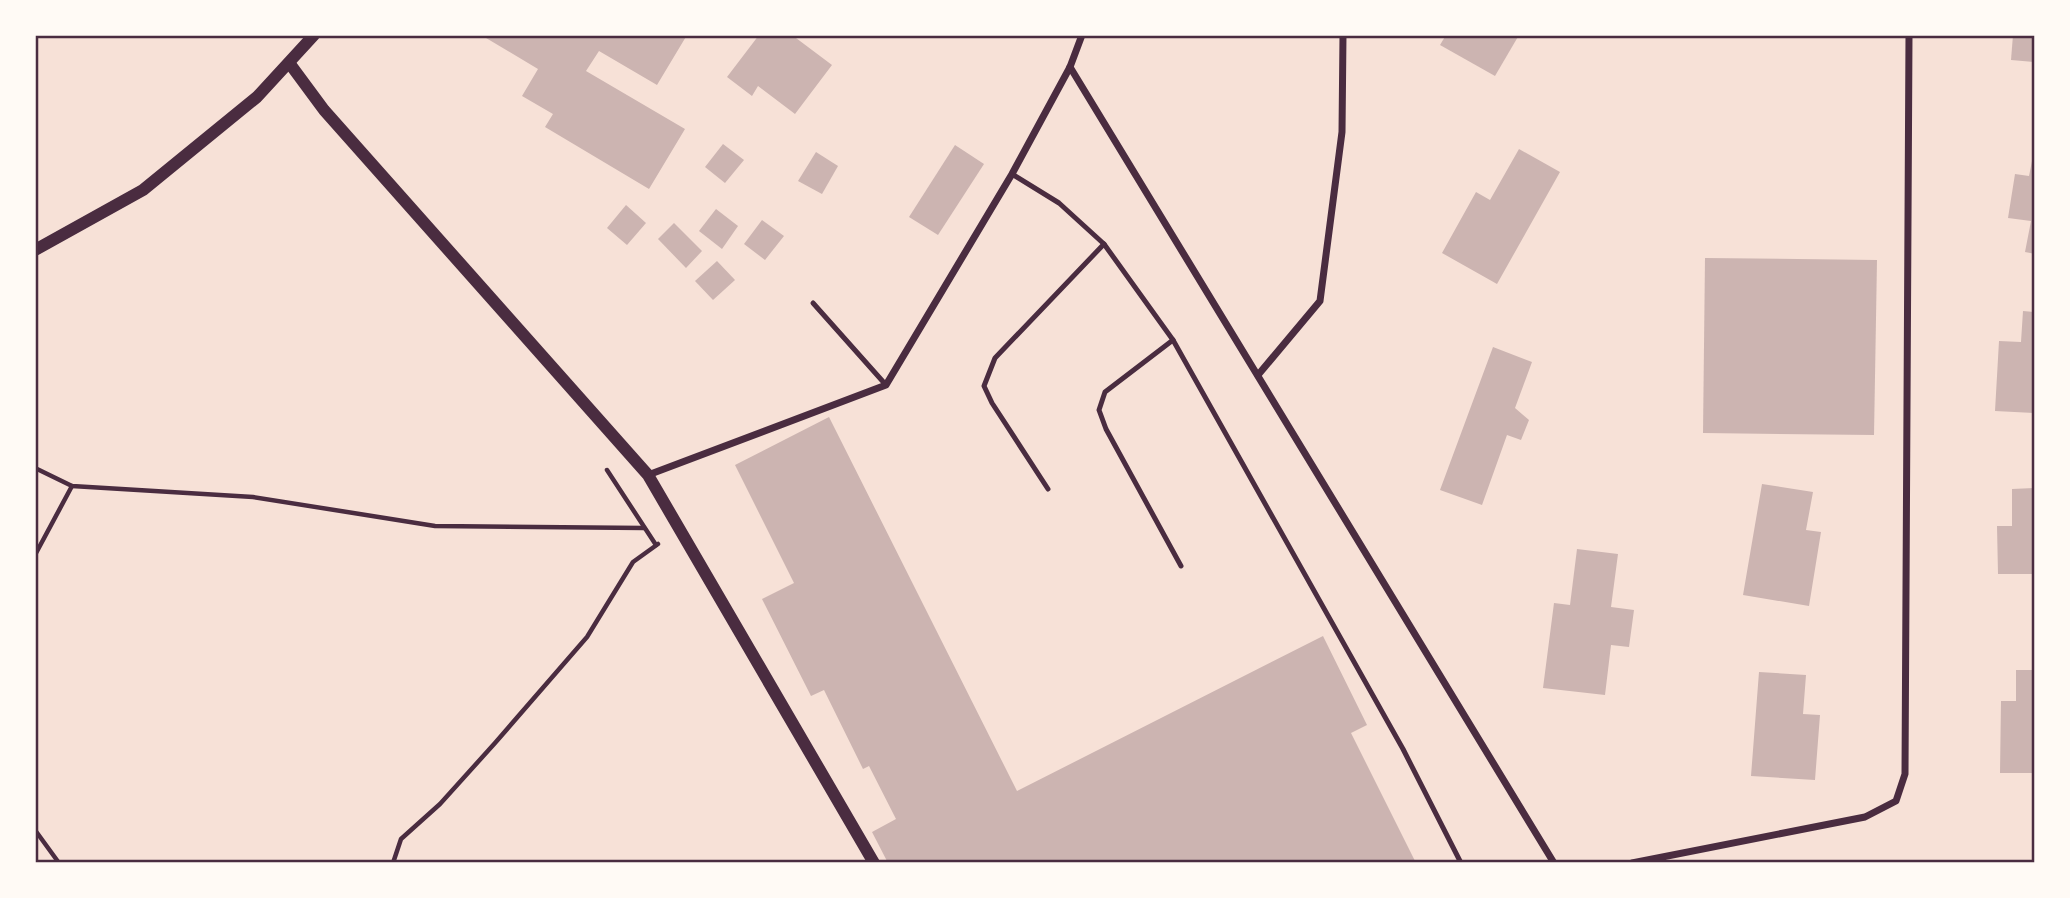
<svg xmlns="http://www.w3.org/2000/svg" width="2070" height="898" font-family="Montserrat,sans-serif">
<style>
.building{fill:#ccb4b1}
.lines{fill:none;stroke-linecap:round;stroke-linejoin:round}
.path{stroke:#4a2c40;stroke-width:4.5}
.service{stroke:#4a2c40;stroke-width:5}
.minor{stroke:#4a2c40;stroke-width:7}
.tertiary{stroke:#4a2c40;stroke-width:12}
.neatline{fill:none;stroke:#4a2c40;stroke-width:2.5}
</style>
<rect width="100%" height="100%" fill="#f7e1d7"/>
<g class="building">
<path d="M481,35H687L657,85L599,51L586,71L685,129L649,189L545,127L553,114L522,96L538,69Z"/>
<path d="M759,35H792L832,65L795,114L758,86L752,96L727,77Z"/>
<path d="M1446,35H1519L1495,76L1440,45Z"/>
<path d="M2013,35H2035V62L2011,60Z"/>
<path d="M723,144L744,160L725,183L705,167Z"/>
<path d="M955,145L984,164L938,235L909,217Z"/>
<path d="M1519,149L1560,172L1497,284L1442,253L1476,192L1490,200Z"/>
<path d="M2034,151H2035V254L2025,252L2031,221L2008,218L2015,174L2029,176Z"/>
<path d="M816,152L838,166L822,194L798,181Z"/>
<path d="M626,205L646,223L627,245L607,228Z"/>
<path d="M716,209L738,226L722,249L699,231Z"/>
<path d="M762,220L784,236L765,260L744,244Z"/>
<path d="M674,223L702,251L686,268L658,239Z"/>
<path d="M1705,258L1877,260L1874,435L1703,433Z"/>
<path d="M717,261L735,280L713,300L695,281Z"/>
<path d="M2023,311L2035,312V413L1995,411L1999,341L2021,342Z"/>
<path d="M1493,347L1532,362L1515,408L1529,420L1521,440L1507,435L1482,505L1440,490Z"/>
<path d="M829,417L1017,791L1323,636L1367,725L1351,733L1416,863H888L872,832L896,819L869,766L863,769L824,690L811,696L762,599L794,583L735,465Z"/>
<path d="M1762,484L1813,492L1806,530L1821,532L1809,606L1743,595Z"/>
<path d="M2035,488V574H1998L1997,526H2012V489Z"/>
<path d="M1577,549L1618,554L1611,607L1634,610L1629,647L1611,645L1605,695L1543,688L1554,603L1570,605Z"/>
<path d="M2016,670H2035V773H2000L2001,701H2016Z"/>
<path d="M1759,672L1806,675L1803,714L1820,715L1815,780L1751,776Z"/>
</g>
<g class="lines">
<g class="path">
<path d="M35,468L72,486L253,497L435,526L644,528"/>
<path d="M607,470L656,545"/>
<path d="M35,555L72,486"/>
<path d="M35,830L59,863"/>
<path d="M393,863L401,839L440,804L495,743L587,637L633,562L658,544"/>
</g>
<g class="service">
<path d="M1012,174L1059,203L1104,244L1173,340L1403,749L1461,863"/>
<path d="M813,303L886,385"/>
<path d="M1173,340L1105,392L1099,410L1106,429L1181,566"/>
<path d="M1048,489L992,403L984,386L995,358L1104,244"/>
</g>
<g class="minor">
<path d="M1070,67L1554,863"/>
<path d="M1258,375L1320,301L1342,132L1343,35"/>
<path d="M648,475L886,385L1012,174L1070,67L1082,35"/>
<path d="M1632,863L1865,817L1896,801L1905,774L1909,35"/>
</g>
<g class="tertiary">
<path d="M290,64L324,110L648,475L874,863"/>
<path d="M35,250L143,190L257,97L314,35"/>
</g>
</g>
<rect width="2070" height="898" fill="none" stroke="#fffaf5" stroke-width="74"/>
<rect x="37" y="37" width="1996" height="824" class="neatline"/>
</svg>
